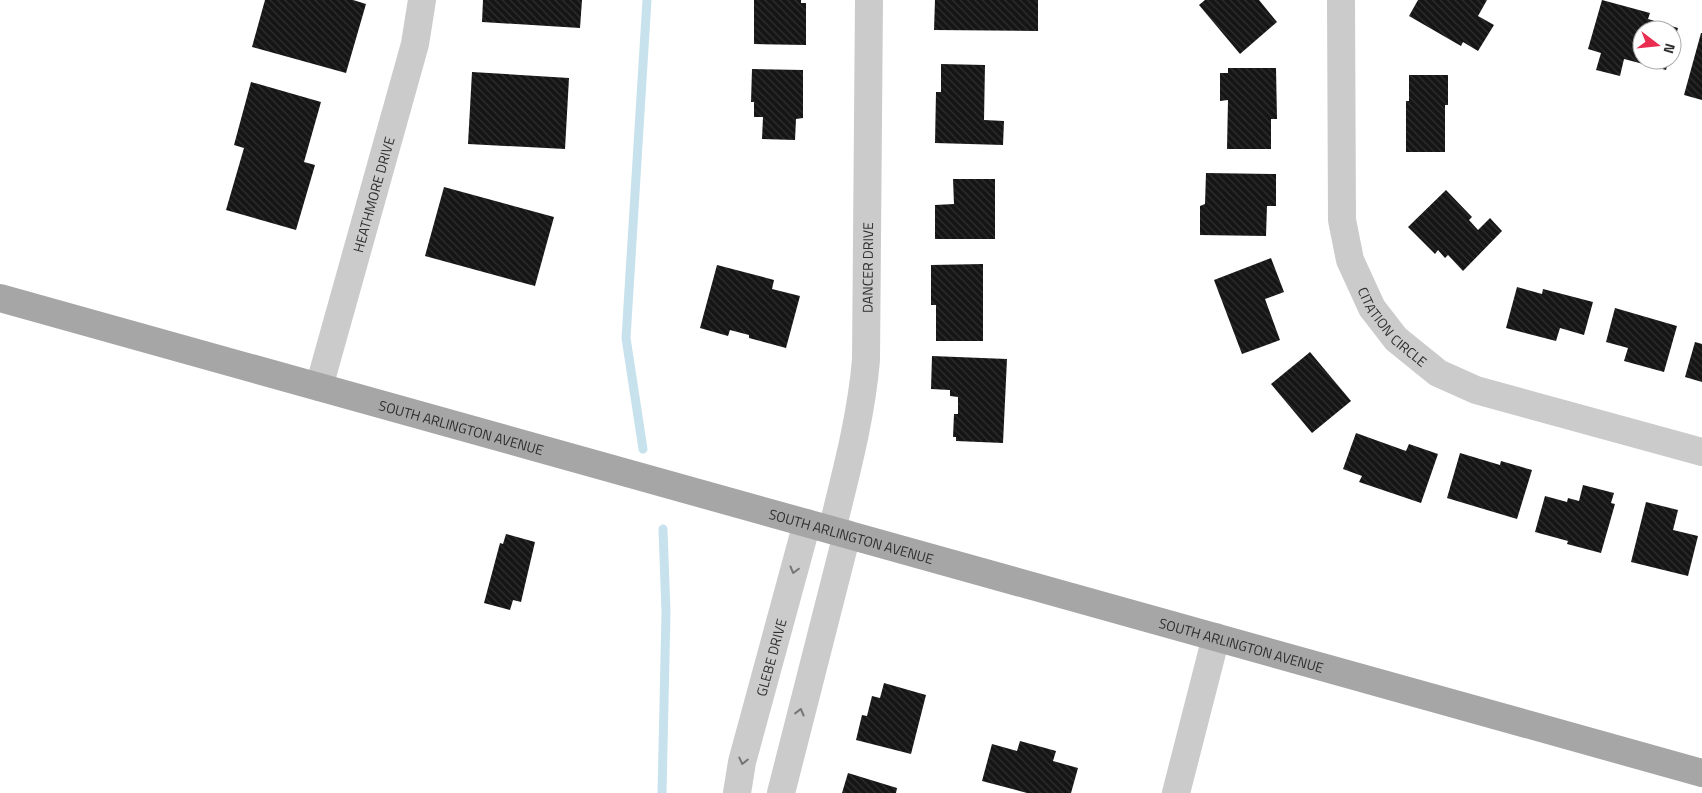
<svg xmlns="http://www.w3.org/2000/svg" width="1702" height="793" font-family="'Titillium Web',sans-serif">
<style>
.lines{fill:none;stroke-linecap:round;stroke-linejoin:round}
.stream{stroke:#c7e2ec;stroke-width:9}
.building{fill:url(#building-back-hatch)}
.minor{stroke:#cbcbcb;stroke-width:28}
.major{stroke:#a6a6a6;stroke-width:28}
.oneway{stroke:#757575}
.labels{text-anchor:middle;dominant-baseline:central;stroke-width:5;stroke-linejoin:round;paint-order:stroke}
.street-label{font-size:14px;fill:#2e2e2e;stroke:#fff}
</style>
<defs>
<pattern id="building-back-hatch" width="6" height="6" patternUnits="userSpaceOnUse" patternTransform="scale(1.25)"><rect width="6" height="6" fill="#151515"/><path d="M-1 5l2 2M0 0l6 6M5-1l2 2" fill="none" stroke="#2f2f2f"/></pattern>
</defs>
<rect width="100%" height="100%" fill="#fff"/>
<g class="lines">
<g class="stream">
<path d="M643,449L626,338L647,0"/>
<path d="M662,793L666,613L663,529"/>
</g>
</g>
<g class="building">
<path d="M265,0H353L366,4L346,73L252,47Z"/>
<path d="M483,0H582L580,28L482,22Z"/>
<path d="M754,0H801V3H806V45L754,44Z"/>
<path d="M935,0H1038V31L934,30Z"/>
<path d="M1205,0H1259L1277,22L1240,54L1199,5Z"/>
<path d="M1418,0H1487L1478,16L1494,25L1478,51L1463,42L1461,46L1409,16Z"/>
<path d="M1602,0L1650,13L1648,19L1678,28L1673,46L1672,30H1642V60H1669L1666,70L1624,59L1620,76L1596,70L1601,53L1588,49Z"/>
<path d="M1701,33H1702V100L1684,95Z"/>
<path d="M941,64L985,65L984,120L1004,121L1003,145L935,143L936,92H941Z"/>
<path d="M1228,68H1276L1277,119H1271V149H1227L1228,100L1220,101V73H1228Z"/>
<path d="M752,69L803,70V118L796,119L795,140L762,139L763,117H754V102H751Z"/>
<path d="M472,72L569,78L565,149L468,144Z"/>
<path d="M1409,75H1448V105H1445V152H1406V101H1409Z"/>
<path d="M251,82L321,102L304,162L315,165L296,230L226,210L244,148L234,145Z"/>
<path d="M1206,173L1276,174V206H1267L1266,236L1200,235V206L1205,204Z"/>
<path d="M953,179H995V239H935V205L954,204Z"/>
<path d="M444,187L554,217L535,286L425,256Z"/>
<path d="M1446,190L1472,217L1469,220L1478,230L1490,218L1502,231L1463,271L1448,255L1445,258L1438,250L1435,254L1408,227Z"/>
<path d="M1271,258L1284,292L1265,299L1280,340L1242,354L1214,280Z"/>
<path d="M983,264V341H936V305H931V265Z"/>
<path d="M717,265L774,280L772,289L800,296L786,348L749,338V335L730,330L728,336L700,328Z"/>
<path d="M1517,287L1542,294L1543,289L1593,302L1584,335L1560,328L1556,341L1506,328Z"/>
<path d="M1615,308L1677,326L1664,372L1624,361L1628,348L1606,342Z"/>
<path d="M1695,342L1702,344V382L1685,377Z"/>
<path d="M1310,352L1351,401L1312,433L1271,384Z"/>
<path d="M932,356L1007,359L1003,443L956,441V437H953L954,414H958V397L950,396V390L931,389Z"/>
<path d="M1356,433L1406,451L1409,444L1438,454L1421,503L1359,482L1362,476L1343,469Z"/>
<path d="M1460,453L1500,465L1501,461L1532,470L1517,519L1447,498Z"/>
<path d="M1583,485L1614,493L1611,503L1615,504L1601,553L1567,544L1568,541L1535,532L1545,496L1567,502L1568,498L1579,501Z"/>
<path d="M1646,502L1678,510L1673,530L1698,536L1688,576L1631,562Z"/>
<path d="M506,534L535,542L521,602L513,600L510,610L484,603L500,543L503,544Z"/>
<path d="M884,683L926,695L911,754L856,740L862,715L867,716L872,696L880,698Z"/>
<path d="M1020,741L1056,751L1053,761L1078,768L1071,793H1027L982,781L992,744L1017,751Z"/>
<path d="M848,773L897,788L896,793H842Z"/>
</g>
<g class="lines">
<g class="minor">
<path id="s1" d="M1341,0L1342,220L1350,260L1372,308L1396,339L1438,373L1476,390L1702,452"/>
<path id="s2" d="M319,387L415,44L422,0"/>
<path id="s3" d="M832,530C846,473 861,418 866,360L869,0"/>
<path id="s4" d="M737,793L742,762L807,523"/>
<path d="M781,793L847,534"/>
<path d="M1176,793L1216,637"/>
</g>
<path class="major" id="s5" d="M0,298L1702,773"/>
</g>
<defs><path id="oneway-chevron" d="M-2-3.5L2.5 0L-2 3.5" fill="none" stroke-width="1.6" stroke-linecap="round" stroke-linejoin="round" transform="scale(1.25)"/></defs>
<g class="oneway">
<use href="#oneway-chevron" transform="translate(794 570) rotate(105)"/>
<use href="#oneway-chevron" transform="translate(800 712) rotate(-76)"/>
<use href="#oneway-chevron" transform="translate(743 761) rotate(103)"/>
</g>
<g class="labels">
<g class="street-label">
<text stroke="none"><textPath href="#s2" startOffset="200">HEATHMORE DRIVE</textPath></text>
<text stroke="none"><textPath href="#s3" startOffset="266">DANCER DRIVE</textPath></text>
<text stroke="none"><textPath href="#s1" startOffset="341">CITATION CIRCLE</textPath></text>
<text stroke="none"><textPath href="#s5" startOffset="479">SOUTH ARLINGTON AVENUE</textPath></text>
<text stroke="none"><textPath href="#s5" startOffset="884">SOUTH ARLINGTON AVENUE</textPath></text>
<text stroke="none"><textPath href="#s5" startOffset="1289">SOUTH ARLINGTON AVENUE</textPath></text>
<text stroke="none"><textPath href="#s4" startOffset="140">GLEBE DRIVE</textPath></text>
</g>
</g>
<g transform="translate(1657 45) rotate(106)"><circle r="24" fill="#ffffff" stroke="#ababab"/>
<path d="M0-4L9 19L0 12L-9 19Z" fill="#e92c50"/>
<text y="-8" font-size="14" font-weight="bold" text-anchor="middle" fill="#2e2e2e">N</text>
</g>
</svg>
